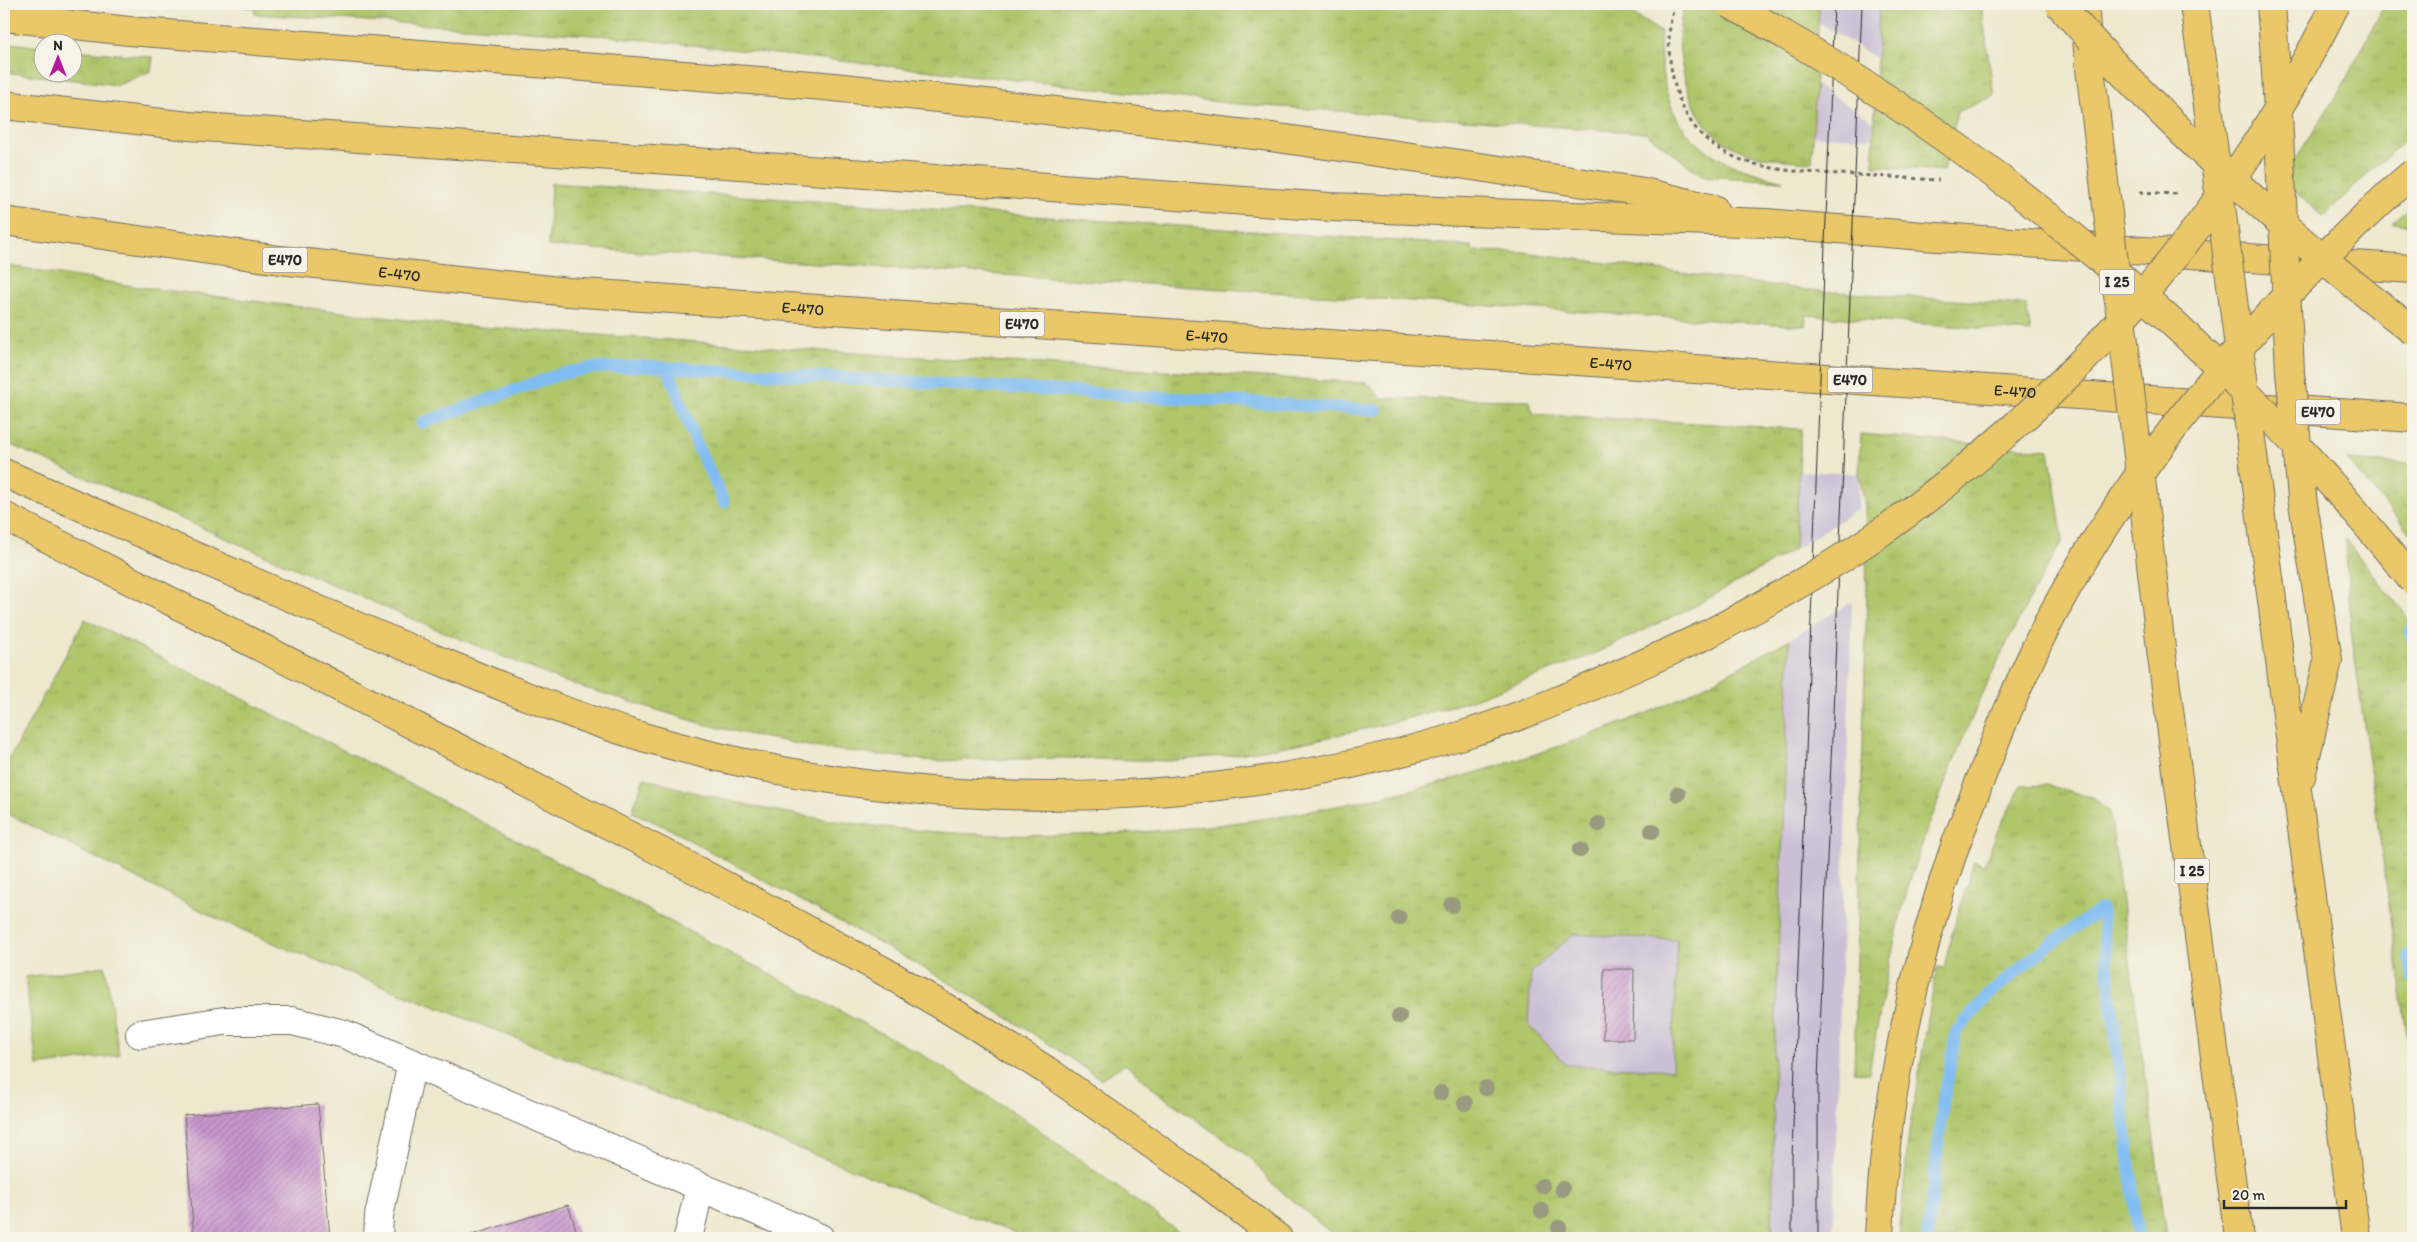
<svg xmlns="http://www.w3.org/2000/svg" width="2417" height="1242" font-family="Itim,sans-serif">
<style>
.industrial{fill:#cbbfd5}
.grass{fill:url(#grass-tufts);stroke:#6d784b;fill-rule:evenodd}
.park{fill:#afc66b;stroke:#6d784b}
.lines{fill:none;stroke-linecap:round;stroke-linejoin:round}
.stream{stroke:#7ebcf2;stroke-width:12}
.building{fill:url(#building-hatch)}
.minor-casing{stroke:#6f6d64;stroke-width:30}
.highway-casing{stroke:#6f6d64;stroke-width:30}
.path{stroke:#6f6d64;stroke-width:3;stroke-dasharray:4 4;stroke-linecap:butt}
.minor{stroke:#fff;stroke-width:28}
.highway{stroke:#eac769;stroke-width:28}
.tram{stroke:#2b2b2b;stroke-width:1}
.highway-bridge-casing{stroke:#6f6d64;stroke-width:30;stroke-linecap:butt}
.highway-bridge{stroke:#eac769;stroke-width:28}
.tree{fill:#999a7f}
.labels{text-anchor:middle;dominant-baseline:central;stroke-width:4.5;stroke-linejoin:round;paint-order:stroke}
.shield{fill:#f7f3e8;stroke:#686764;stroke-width:1}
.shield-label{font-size:15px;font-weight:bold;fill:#2b2b2b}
.street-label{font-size:16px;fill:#2b2b2b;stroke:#f7f3e8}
</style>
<defs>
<pattern id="grass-tufts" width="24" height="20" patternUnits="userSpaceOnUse" patternTransform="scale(1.25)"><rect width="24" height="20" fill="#afc66b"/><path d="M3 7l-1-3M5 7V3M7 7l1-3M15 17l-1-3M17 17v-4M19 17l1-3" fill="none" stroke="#97aa5d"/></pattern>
<pattern id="building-hatch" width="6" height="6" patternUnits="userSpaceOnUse" patternTransform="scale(1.25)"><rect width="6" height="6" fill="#c896ce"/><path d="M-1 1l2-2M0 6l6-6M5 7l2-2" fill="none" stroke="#a37ba7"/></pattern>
</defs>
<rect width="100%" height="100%" fill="#f7f3e8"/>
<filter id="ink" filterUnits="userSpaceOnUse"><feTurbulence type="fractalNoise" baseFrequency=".02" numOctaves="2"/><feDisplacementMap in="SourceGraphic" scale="10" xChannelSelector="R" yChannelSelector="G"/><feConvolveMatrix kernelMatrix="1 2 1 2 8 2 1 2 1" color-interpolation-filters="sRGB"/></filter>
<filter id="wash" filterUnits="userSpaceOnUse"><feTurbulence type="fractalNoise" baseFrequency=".0096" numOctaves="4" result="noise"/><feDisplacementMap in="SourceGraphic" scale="20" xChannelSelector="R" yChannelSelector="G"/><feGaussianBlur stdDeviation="1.12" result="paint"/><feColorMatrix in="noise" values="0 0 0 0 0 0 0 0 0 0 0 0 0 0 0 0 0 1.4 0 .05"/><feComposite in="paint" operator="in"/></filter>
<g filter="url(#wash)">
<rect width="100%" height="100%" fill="#eee8ce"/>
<g class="industrial">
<path d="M1819,4H1879L1876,58L1818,22Z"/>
<path d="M1814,84L1874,122L1873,138L1812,136Z"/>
<path d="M1799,471L1859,474L1858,509L1795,549Z"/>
<path d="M1852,602L1833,1238H1772L1774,1062L1790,639Z"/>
<path d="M1573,934L1677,940L1672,1070L1565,1065L1528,1024L1531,972Z"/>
</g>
<g class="grass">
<path d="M225,4H1617L1661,32C1659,48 1661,66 1664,82C1678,148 1723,165 1783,181L1703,176L1646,133L1238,104L609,36L255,14V8Z"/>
<path d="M1685,4H1819L1812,162C1746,158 1703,150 1685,79C1678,54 1677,29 1685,4Z"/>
<path d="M1879,4H1981L1994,96L1957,112L1944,171L1873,166Z"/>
<path d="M2385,4H2413V134L2366,175L2323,217L2282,180L2343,85Z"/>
<path d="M4,42L42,47V72H72L73,50L153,57L151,71L118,85L4,72Z"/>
<path d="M551,183L1472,246V251L1524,252L1807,290L2026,305L2031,332L1806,315L1805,326L548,246Z"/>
<path d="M2413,205V225L2392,223L2411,206Z"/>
<path d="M4,265L133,286L439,324L885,355L1368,383L1381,398L1528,400L1534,414L1801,429L1795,549L1693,607L1594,654L1469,701L1395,722L1297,744L1233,755L1169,761L1064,758L933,761L820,748L756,736L707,725L562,681L405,616L4,442Z"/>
<path d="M1861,434L2049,450L2063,540C2015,621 1974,707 1940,796C1927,831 1913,866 1904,903C1889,959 1879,1016 1869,1073L1854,1072L1867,593L1865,505L1859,474Z"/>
<path d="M2347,460L2413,464V537L2409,532Z"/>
<path d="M2345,539L2413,624V1079L2351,630Z"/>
<path d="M85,619L414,786L921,1054L1020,1116L1187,1238H1027L285,948L222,921L4,812V769Z"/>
<path d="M1790,639L1774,1062L1772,1238H1337L1270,1182L1252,1159L1161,1095L1125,1064L1100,1079C964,982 814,910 668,828L632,812L644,778C970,878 1333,842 1647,713C1697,692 1743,665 1790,639ZM1573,934L1677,940L1672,1070L1566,1065L1528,1024L1531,972Z"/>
<path d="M2047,785L2094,798L2110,812L2167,1238H1899L1909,1131L1937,967H1944L1952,934L1974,861L1984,865L1998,830L2021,786Z"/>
</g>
<path class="park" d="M105,966L119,1055L37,1066L25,977Z"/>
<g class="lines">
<g class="stream">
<path d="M668,368L697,445L724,502"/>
<path d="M422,423L560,374L592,368L643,366L1377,410"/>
<path d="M2413,627L2410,633L2413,638"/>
<path d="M2409,955L2413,977"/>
<path d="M1927,1238L1943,1105L1956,1032L1988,995L2045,948L2101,909L2138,1238"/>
</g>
</g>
<g id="blocks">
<g class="building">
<path d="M1604,969H1634L1633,1039H1603Z"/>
<path d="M318,1104L330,1238H194L184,1115Z"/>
<path d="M568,1205L579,1238H462Z"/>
</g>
</g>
</g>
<g filter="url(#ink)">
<use href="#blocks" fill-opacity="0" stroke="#6f6d64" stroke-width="1"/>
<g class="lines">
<defs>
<g id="minor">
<path d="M140,1034L224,1021H292L344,1034L820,1238"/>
<path d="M378,1238L379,1216L412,1063"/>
<path d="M688,1238L700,1187"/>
</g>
<g id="highway">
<path d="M2084,4L2088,50"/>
<path d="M2194,4L2203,67"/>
<path d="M2271,4L2276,71"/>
<path d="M4,17L129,31L824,86L1014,106L1271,137L1440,161L1644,192L1714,209"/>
<path d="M4,105L189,126L1330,207L1766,223L1923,236L2413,269"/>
<path id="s1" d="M4,221L280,260L568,292L2413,418"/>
<path d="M4,473C141,533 278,593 416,651C491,682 565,714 643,737C910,816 1199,816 1466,734C1549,708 1627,671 1706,635"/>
<path d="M2258,494L2356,1238"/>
<path d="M2144,504L2162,657L2239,1238"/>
<path d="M4,516L683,863L882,970L976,1026L1046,1070L1201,1179L1278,1238"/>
<path d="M2301,777L2328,660L2302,497"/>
<path d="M1879,1238C1884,1106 1912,971 1955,846"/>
</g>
</defs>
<use href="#minor" class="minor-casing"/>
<use href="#highway" class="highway-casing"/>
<g class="path">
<path d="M1675,4C1666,31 1668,58 1675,86C1697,167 1771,171 1841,174C1874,176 1906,178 1939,180"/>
<path d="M2140,192L2176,194"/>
</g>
<use href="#minor" class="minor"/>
<use href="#highway" class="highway"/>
<g class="tram">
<path d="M1792,1238V1159L1798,967L1834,4"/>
<path d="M1818,1238V1080L1862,4"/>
</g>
<defs>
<g id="highway-bridge">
<path d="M1730,4C1921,108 2097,244 2251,398C2309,456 2362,518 2413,581"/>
<path d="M2059,4C2165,124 2286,233 2413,331"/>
<path d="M2089,60L2144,504"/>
<path d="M2203,67L2258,494"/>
<path d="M2276,71L2290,372L2302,497"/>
<path d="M1706,635C1768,603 1830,568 1887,528C2077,394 2232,212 2336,4"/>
<path d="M1955,846C1985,767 2014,688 2053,613C2124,483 2213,369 2317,264C2348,233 2379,201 2413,173"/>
</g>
</defs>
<use href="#highway-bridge" class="highway-bridge-casing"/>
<use href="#highway-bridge" class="highway-bridge"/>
</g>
<g class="tree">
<circle cx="1678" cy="794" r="8"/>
<circle cx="1599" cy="824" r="8"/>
<circle cx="1652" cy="831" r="8"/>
<circle cx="1580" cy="850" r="8"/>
<circle cx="1452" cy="905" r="8"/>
<circle cx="1399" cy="918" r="8"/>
<circle cx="1399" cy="1016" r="8"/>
<circle cx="1486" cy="1088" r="8"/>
<circle cx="1441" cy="1093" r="8"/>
<circle cx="1465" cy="1103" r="8"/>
<circle cx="1542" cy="1186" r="8"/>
<circle cx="1562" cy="1189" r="8"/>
<circle cx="1542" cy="1211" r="8"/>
<circle cx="1559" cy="1228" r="8"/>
</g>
</g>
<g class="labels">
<g class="shield">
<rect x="262.5" y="247.5" width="45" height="25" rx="4"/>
<rect x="2099.5" y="269.5" width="35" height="25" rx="4"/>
<rect x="999.5" y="311.5" width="45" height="25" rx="4"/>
<rect x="1827.5" y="367.5" width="45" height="25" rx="4"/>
<rect x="2295.5" y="399.5" width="45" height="25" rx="4"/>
<rect x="2174.5" y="858.5" width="35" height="25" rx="4"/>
</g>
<g class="shield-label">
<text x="285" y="260">E470</text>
<text x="2117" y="282">I 25</text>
<text x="1022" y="324">E470</text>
<text x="1850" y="380">E470</text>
<text x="2318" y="412">E470</text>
<text x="2192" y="871">I 25</text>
</g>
<g class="street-label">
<text stroke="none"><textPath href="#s1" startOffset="399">E-470</textPath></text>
<text stroke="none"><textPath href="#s1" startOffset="804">E-470</textPath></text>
<text stroke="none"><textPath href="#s1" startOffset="1209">E-470</textPath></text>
<text stroke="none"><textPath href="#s1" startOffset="1614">E-470</textPath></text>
<text stroke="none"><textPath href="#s1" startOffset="2019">E-470</textPath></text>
</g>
</g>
<rect width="2417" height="1242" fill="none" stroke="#f7f3e8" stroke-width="20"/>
<g transform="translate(58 58)"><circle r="24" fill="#f7f3e8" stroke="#a5a39c"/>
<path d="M0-4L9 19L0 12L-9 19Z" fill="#b5179e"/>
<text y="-8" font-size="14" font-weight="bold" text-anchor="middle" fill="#2b2b2b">N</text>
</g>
<path d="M2224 1200v8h122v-8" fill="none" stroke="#2b2b2b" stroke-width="2.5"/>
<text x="2232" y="1200" font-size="15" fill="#2b2b2b" stroke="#f7f3e8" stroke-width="4" paint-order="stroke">20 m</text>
</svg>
